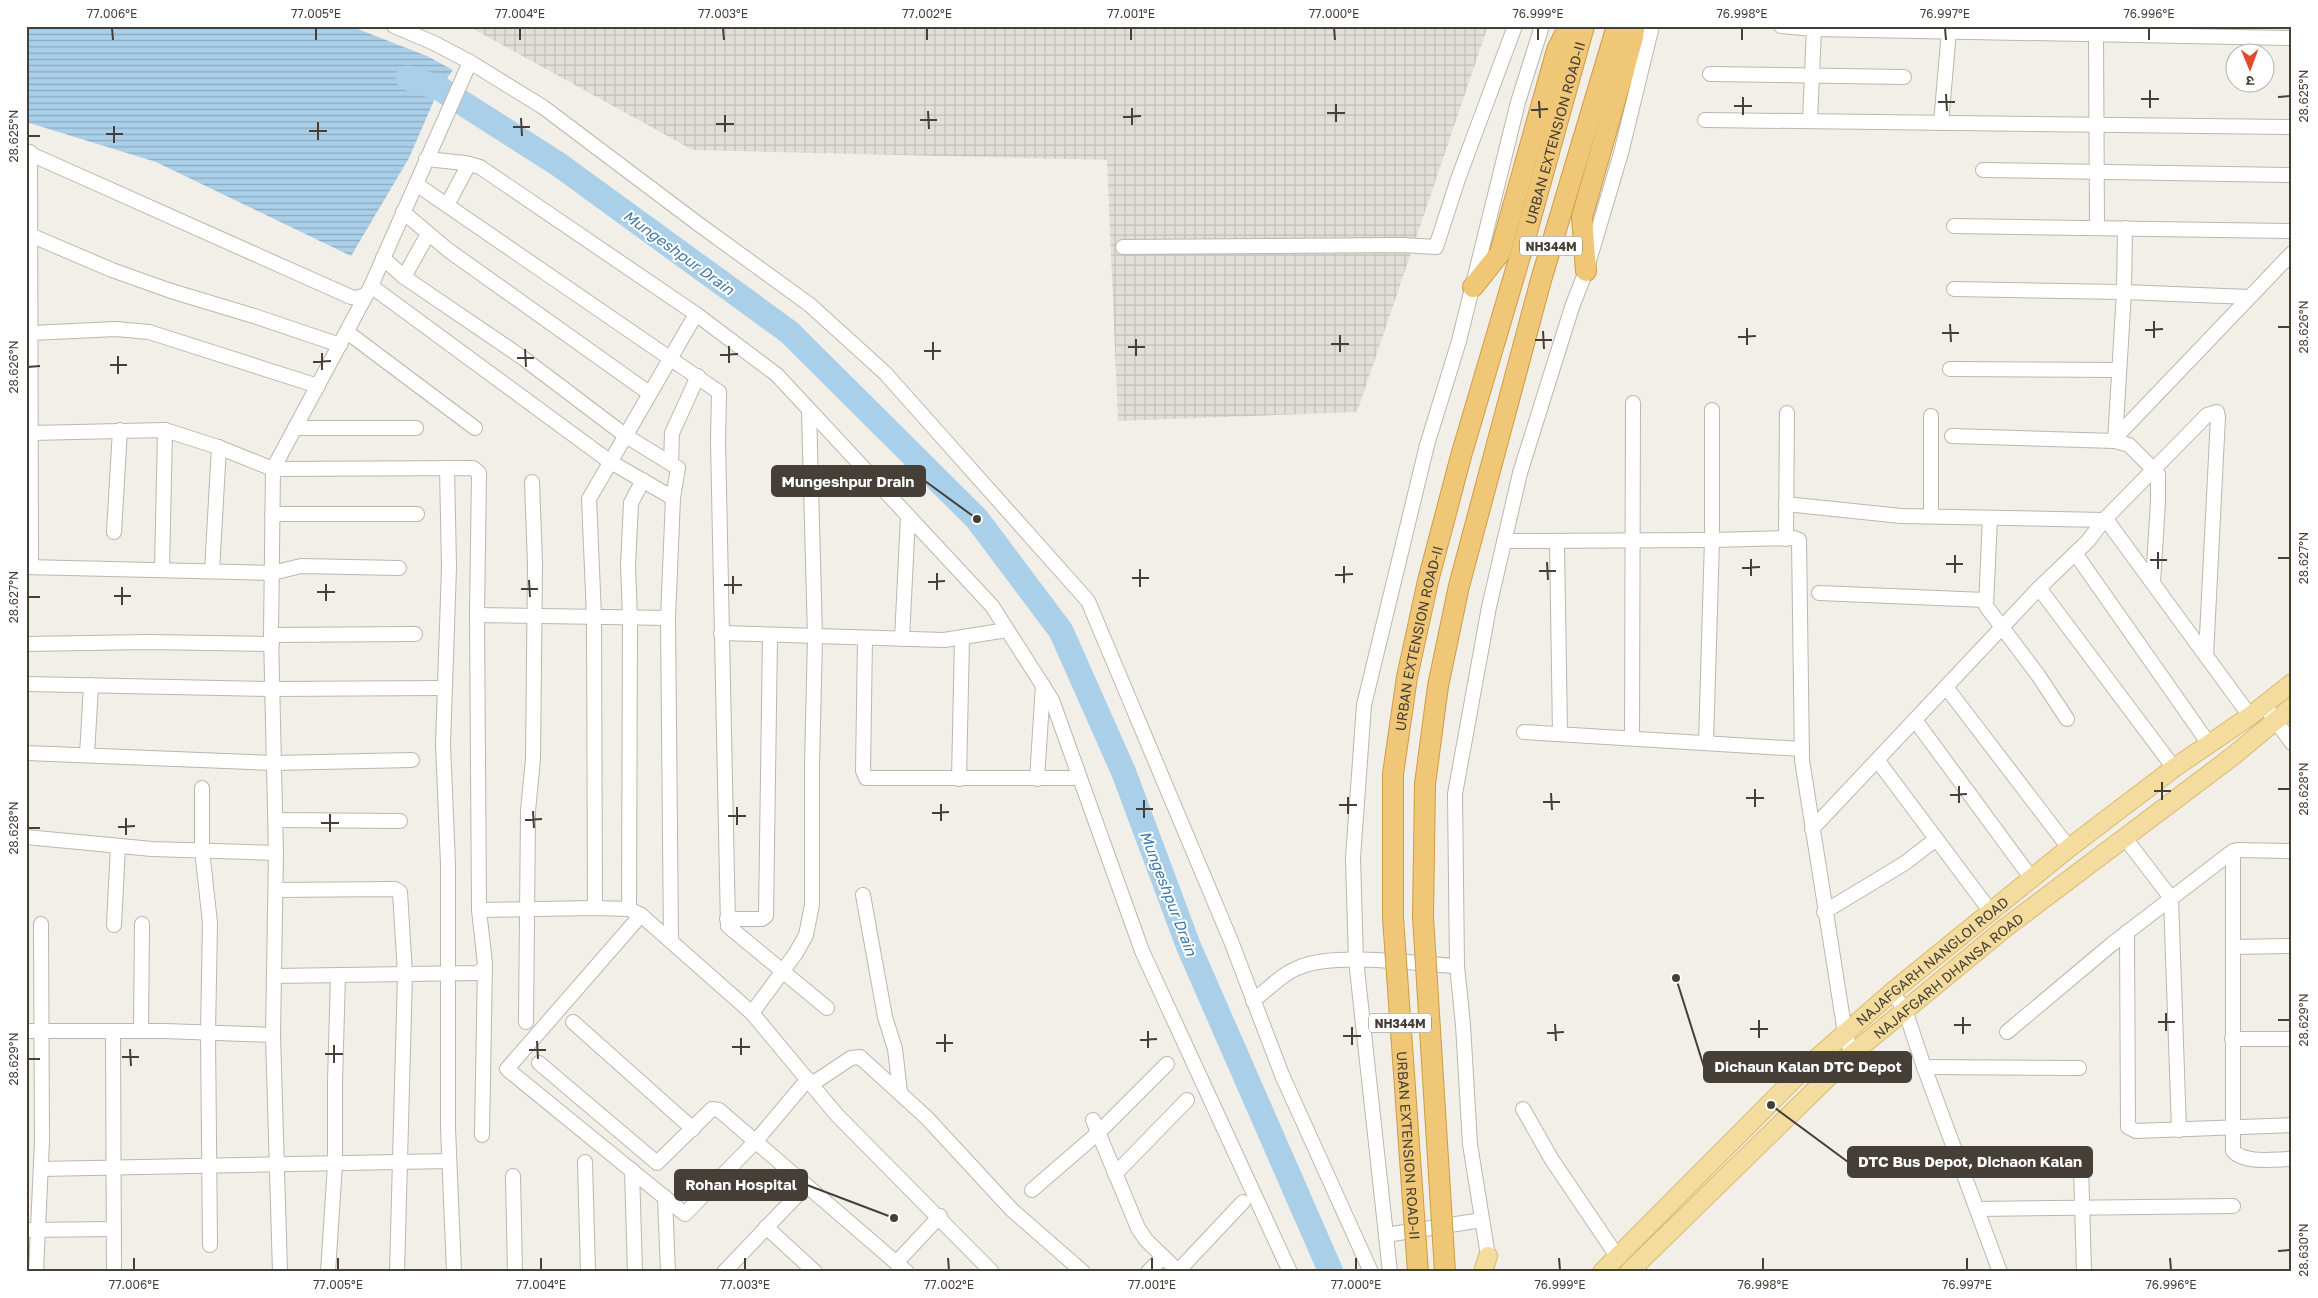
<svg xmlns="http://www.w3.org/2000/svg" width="2318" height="1298" font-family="'Golos Text','Noto Sans Devanagari',sans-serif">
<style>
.industrial{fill:url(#industrial-grid)}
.water{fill:url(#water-rules)}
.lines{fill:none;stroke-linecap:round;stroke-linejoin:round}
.river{stroke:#aacfe9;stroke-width:25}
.minor-casing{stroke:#bdb7ab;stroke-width:16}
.major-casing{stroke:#d8b970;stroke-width:20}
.highway-casing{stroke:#ce9c46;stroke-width:22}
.minor{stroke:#fff;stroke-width:14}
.major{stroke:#f4dc9f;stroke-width:18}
.highway{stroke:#efc776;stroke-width:20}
.highway-bridge-casing{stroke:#ce9c46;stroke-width:22;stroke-linecap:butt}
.highway-bridge{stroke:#efc776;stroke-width:20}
.ticks{fill:none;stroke:#453f37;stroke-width:2}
.labels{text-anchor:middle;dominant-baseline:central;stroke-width:4;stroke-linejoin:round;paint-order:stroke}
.shield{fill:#fff;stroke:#7d7973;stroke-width:1}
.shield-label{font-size:12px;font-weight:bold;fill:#453f37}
.street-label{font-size:14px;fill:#453f37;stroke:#fff}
.water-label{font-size:15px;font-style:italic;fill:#3b78a6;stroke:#fff}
.leader{fill:none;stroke:#453f37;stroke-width:2}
.callout-dot{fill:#453f37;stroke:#fff;stroke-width:2}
.callout{fill:#453f37;stroke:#453f37;stroke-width:2}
.callout-label{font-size:15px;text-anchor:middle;font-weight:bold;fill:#fff}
.neatline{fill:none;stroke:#453f37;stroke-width:2}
.ticks-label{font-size:12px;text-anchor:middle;fill:#453f37}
</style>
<defs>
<pattern id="industrial-grid" width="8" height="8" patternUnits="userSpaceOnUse" patternTransform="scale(1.25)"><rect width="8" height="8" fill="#e2ded9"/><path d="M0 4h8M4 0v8" fill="none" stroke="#c3c0bb"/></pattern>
<pattern id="water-rules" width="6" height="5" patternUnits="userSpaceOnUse" patternTransform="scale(1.25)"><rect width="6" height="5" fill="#aacfe9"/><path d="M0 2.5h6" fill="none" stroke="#8ca9be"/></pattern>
</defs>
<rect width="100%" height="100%" fill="#f2efe8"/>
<path class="industrial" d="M468,26H1488L1357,412L1118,421L1107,160L693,150Z"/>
<path class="water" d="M26,26H350L427,56L453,70L439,89L409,158L351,256L156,162L26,122Z"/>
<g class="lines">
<path class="river" d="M408,78L439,88L558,164L789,332L977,519L1061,631L1124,773L1188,945L1331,1272"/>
<defs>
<g id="minor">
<path d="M394,26L434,43L470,62L543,107L697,223L810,305L885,373L1088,601L1231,941L1282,1075L1371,1272"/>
<path d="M1781,26L1814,29L2292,38"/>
<path d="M2096,34L2097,227"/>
<path d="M1710,74L1904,77"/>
<path d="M1705,120L2292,127"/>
<path d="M1810,121L1814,29"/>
<path d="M1941,123L1949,31"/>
<path d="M26,152L351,297L356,298L366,295"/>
<path d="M30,152L31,567"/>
<path d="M426,159L465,163L480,167L696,314L777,375L992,606L1052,700L1142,951L1290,1272"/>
<path d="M1983,170L2292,175"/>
<path d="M416,184L719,392L718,441L728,926L827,1008"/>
<path d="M447,205L469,164"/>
<path d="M403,212L448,250L649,393"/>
<path d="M1954,226L2292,231"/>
<path d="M30,235L112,270L171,291L254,316L340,345"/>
<path d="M1123,247L1402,245L1436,247L1458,179L1515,26"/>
<path d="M383,258L404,277L523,358L626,436L678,468L673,498L668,618L671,941"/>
<path d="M404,277L428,234"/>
<path d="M371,286L609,461L673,498"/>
<path d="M1954,289L2124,292L2249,297"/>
<path d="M347,332L475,428"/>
<path d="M31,333L116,329L149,332L318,386"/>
<path d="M1950,369L2119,370"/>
<path d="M1931,416V516"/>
<path d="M295,428H416"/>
<path d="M31,433L165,430L218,447L273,469L473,468L479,473L477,615L479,910L485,964L483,970L476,973L274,976"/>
<path d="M1952,436L2115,441L2129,445L2158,474V502L2153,583"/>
<path d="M2116,437L2292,253"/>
<path d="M2115,441L2124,292L2125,228"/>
<path d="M671,463L672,433L698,376"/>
<path d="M447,468L449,567L443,744L448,864V1128L454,1272"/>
<path d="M1786,504L1901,516L2104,520L2108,522L2250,716"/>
<path d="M272,514H417"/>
<path d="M1990,518L1986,606L2038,675L2067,719"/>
<path d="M114,532L120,430"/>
<path d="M1786,539L1787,413"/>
<path d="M1504,541L1712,540L1794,538L1799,540L1802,760L1845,1033L1852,1054"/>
<path d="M1557,542L1560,734"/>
<path d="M2075,553L2209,744"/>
<path d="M26,567L272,573L301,566L399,568"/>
<path d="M162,570L165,430"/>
<path d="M212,571L219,447"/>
<path d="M2039,588L2174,768"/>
<path d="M1819,593L1985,600"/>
<path d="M477,615L668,618"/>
<path d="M721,633L944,640L1007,630"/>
<path d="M271,635L415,634"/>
<path d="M865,638L863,771L866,778H1080"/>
<path d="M902,639L908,517"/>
<path d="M26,644L148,642L272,644"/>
<path d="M26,684L272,689L444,688"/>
<path d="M1946,687L2069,848"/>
<path d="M2264,705L2292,743"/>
<path d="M1915,720L2032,879"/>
<path d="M1524,732L1802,749"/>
<path d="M1632,738L1633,403"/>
<path d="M1706,743L1712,540V410"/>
<path d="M26,753L274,763L412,760"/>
<path d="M87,755L91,685"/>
<path d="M1878,761L1991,912"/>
<path d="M959,779L962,638"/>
<path d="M1037,779L1043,685"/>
<path d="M202,788V850L210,923L208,1033L210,1245"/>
<path d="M276,820L400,821"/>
<path d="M1812,829L2039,588L2088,541L2104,520L2207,415L2217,412L2218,417L2206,656"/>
<path d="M26,837L152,849L276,853"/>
<path d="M2125,838L2171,898L2179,1130"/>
<path d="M2233,851V1151C2245,1164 2275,1159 2292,1159"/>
<path d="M276,890L395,889L400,892L405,974L397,1272"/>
<path d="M863,895L885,1017L895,1049L900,1092"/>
<path d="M595,908L594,616L589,499L696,314"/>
<path d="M629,909L630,618L628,566L631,503L643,480"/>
<path d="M479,910L595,908L629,909L641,915L752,1013L836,1114L992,1272"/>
<path d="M1824,912L1905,863L1936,839"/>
<path d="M641,915L507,1069L685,1214L755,1142L808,1079"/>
<path d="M727,919H762L766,916L770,636"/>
<path d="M114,925L118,846"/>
<path d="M2127,932L2128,1127L2136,1131L2292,1125"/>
<path d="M2233,947L2292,946"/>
<path d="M1892,992L1905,1010L1924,1067L2000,1272"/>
<path d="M1253,1001C1267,990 1283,973 1300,967C1337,952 1415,964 1457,966"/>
<path d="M752,1013L796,953L806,935L812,905V766L815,637L809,410"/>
<path d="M526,1022L528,811L533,759L535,564L532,482"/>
<path d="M573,1022L693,1129"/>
<path d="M26,1031H165L273,1035"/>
<path d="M113,1031L114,1272"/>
<path d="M141,1031L142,924"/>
<path d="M2007,1032L2112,944L2229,854L2237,850L2292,851"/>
<path d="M2232,1039H2292"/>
<path d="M539,1063L657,1163L712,1109L719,1110L907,1272"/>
<path d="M1924,1067L2079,1068"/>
<path d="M812,1084L851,1058L860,1057L927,1118L1012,1210L1083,1272"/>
<path d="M1523,1109L1552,1160L1617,1256"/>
<path d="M1093,1120L1138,1228L1146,1240L1179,1272"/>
<path d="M482,1135L485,964"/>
<path d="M1956,1154L2069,1156L2077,1159L2081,1166L2084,1272"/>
<path d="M585,1162L588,1272"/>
<path d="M41,1169L449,1161"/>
<path d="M632,1170L635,1272"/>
<path d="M1115,1174L1187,1100"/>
<path d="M513,1176L515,1272"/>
<path d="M1032,1190L1098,1133L1167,1064"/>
<path d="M665,1197L668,1272"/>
<path d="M1977,1209L2233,1206"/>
<path d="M766,1227L815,1272"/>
<path d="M26,1230L114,1229"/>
<path d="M1386,1235L1482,1220"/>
<path d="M1488,1256L1470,1144L1463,1025L1457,966L1455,794L1489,607L1520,473L1572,307L1586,271L1621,153L1652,26"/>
<path d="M896,1263L940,1216"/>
<path d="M1178,1271L1243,1202"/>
<path d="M36,1272L42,1141L41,924"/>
<path d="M280,1272L273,1035L276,853L271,635L273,469L371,286L470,62"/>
<path d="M328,1272L335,1164V1082L338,975"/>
<path d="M724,1272L806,1186"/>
<path d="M1148,1272L1163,1257"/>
<path d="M1390,1272L1356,960L1353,858L1364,705L1427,445L1459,341L1518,102L1542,26"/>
</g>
<g id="major">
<path d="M1483,1272L1488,1256"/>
<path id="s1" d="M1602,1272L1801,1072L1892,992L2069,848L2174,768L2250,716L2292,683"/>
<path id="s2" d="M1629,1272L1852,1054L2005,928L2233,756L2292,707"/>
</g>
<g id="highway">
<path d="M1586,271L1582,217L1633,37L1634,26"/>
<path d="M1473,287L1500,253L1557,50L1569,26"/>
<path id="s3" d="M1393,774L1407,677L1428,581L1461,456L1523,246L1584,26"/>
<path d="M1425,784L1438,686L1459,586L1541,280L1617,26"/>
</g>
</defs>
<use href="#minor" class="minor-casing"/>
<use href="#major" class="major-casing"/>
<use href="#highway" class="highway-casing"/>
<use href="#minor" class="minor"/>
<use href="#major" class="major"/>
<use href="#highway" class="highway"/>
<defs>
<g id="highway-bridge">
<path id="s4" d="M1393,774V918L1418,1272"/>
<path d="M1425,784L1423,917L1445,1272"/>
</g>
</defs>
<use href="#highway-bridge" class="highway-bridge-casing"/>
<use href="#highway-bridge" class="highway-bridge"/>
</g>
<path class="ticks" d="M112,28L113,40M316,28V40M520,28V40M723,28L724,40M927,28V40M1131,28V40M1334,28L1335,40M1538,28V40M1742,28V40M1945,28L1946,40M2149,28V40M2150,90V108M1946,94L1947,111M1743,97V115M2278,97L2290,96M2141,99H2159M1539,101L1540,118M1938,102H1955M1336,104V122M1734,106H1752M1132,108V125M1531,110L1548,109M928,111L929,129M1327,113H1345M725,115V132M1123,117L1141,116M521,118L522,136M920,120H937M318,122V140M716,124H734M114,126V143M513,127H530M309,131H327M106,134H123M28,136H40M2154,321V338M1950,324L1951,342M2278,327H2290M1747,328V345M2145,330L2163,329M1543,331L1544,349M1942,333H1959M1340,335V352M1738,337L1756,336M1136,339V356M1535,340H1552M933,342V360M1331,344H1349M729,346V363M1128,347H1145M525,349L526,367M924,351H941M322,353V370M720,355L738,354M118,356V374M517,358H534M313,362L331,361M110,365H127M28,367L40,366M2158,552V569M1955,555V573M2278,558H2290M1751,559V576M2150,560H2167M1547,562L1548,580M1946,564H1963M1344,566V583M1742,568L1760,567M1140,569V587M1539,571H1556M937,573V590M1335,575L1353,574M733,576V594M1132,578H1149M529,580L530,597M928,582L945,581M326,584V601M724,585H742M122,587V605M521,589H538M317,592H335M114,596H131M28,597H40M2162,782V800M1959,786V803M1755,789V807M2278,789H2290M2154,791H2171M1551,793L1552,810M1950,795L1967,794M1348,797V814M1746,798H1764M1144,800V818M1543,802H1560M941,804V821M1339,805H1357M737,807V825M1136,809H1153M533,811L534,828M932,813L949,812M330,814V832M728,816H746M126,818V835M525,820L542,819M321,823H339M118,827L135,826M28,828H40M2166,1013V1031M1963,1017V1034M1759,1020V1038M2278,1020H2290M2158,1022H2175M1555,1024L1556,1041M1954,1025H1971M1352,1027V1045M1750,1029H1768M1148,1031V1048M1547,1033L1564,1032M945,1034V1052M1343,1036H1361M741,1038V1055M1140,1040L1157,1039M537,1041L538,1059M936,1043H953M334,1045V1063M732,1047H750M130,1049L131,1066M529,1050H546M325,1054H343M122,1057H139M28,1059H40M2278,1251L2290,1250M134,1258V1270M338,1258V1270M541,1258V1270M745,1258V1270M948,1258L949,1270M1152,1258V1270M1356,1258V1270M1559,1258L1560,1270M1763,1258V1270M1967,1258V1270M2170,1258L2171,1270"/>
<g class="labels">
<g class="shield">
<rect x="1520" y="236.5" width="62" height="19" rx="4"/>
<rect x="1369" y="1013.5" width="62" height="19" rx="4"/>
</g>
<g class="shield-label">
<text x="1551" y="246">NH344M</text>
<text x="1400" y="1023">NH344M</text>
</g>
<g class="street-label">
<text stroke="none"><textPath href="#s3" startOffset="662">URBAN EXTENSION ROAD-II</textPath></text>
<text stroke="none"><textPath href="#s3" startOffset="138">URBAN EXTENSION ROAD-II</textPath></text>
<text stroke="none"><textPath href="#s1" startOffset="454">NAJAFGARH NANGLOI ROAD</textPath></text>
<text stroke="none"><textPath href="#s2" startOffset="436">NAJAFGARH DHANSA ROAD</textPath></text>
<text stroke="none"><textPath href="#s4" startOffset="372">URBAN EXTENSION ROAD-II</textPath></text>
</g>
<g class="water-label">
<text transform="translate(679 252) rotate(36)">Mungeshpur Drain</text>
<text transform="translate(1169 893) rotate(69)">Mungeshpur Drain</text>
</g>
</g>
<path class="leader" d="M977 519L925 481M1676 978L1704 1067M1771 1105L1848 1162M894 1218L807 1185"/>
<g class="callout-dot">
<circle cx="977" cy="519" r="5"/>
<circle cx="1676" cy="978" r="5"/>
<circle cx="1771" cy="1105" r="5"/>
<circle cx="894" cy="1218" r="5"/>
</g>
<g class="callout">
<rect x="772" y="466" width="153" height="30" rx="5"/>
<rect x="1704" y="1052" width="207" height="30" rx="5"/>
<rect x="1848" y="1147" width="244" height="30" rx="5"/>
<rect x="675" y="1170" width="132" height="30" rx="5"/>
</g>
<g class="callout-label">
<text x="848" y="487">Mungeshpur Drain</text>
<text x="1808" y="1072">Dichaun Kalan DTC Depot</text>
<text x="1970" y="1167">DTC Bus Depot, Dichaon Kalan</text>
<text x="741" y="1190">Rohan Hospital</text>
</g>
<rect width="2318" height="1298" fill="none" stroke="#ffffff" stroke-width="55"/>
<g transform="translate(2250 68) rotate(179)"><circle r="24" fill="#ffffff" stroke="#b5b2af"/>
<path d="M0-4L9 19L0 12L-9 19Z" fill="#e4492d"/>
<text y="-8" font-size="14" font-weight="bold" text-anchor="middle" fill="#453f37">उ</text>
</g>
<rect x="28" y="28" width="2262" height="1242" class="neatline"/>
<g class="ticks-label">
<text x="112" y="18">77.006°E</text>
<text x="316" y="18">77.005°E</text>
<text x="520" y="18">77.004°E</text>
<text x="723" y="18">77.003°E</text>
<text x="927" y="18">77.002°E</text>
<text x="1131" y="18">77.001°E</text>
<text x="1334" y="18">77.000°E</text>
<text x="1538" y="18">76.999°E</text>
<text x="1742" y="18">76.998°E</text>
<text x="1945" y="18">76.997°E</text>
<text x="2149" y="18">76.996°E</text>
<text transform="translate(2304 96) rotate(-90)" y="4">28.625°N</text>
<text transform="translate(14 136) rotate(-90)" y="4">28.625°N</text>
<text transform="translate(2304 327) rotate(-90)" y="4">28.626°N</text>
<text transform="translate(14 367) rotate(-90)" y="4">28.626°N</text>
<text transform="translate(2304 558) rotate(-90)" y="4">28.627°N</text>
<text transform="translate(14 597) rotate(-90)" y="4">28.627°N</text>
<text transform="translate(2304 789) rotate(-90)" y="4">28.628°N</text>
<text transform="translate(14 828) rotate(-90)" y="4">28.628°N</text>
<text transform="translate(2304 1020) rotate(-90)" y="4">28.629°N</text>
<text transform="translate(14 1059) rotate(-90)" y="4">28.629°N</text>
<text transform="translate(2304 1250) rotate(-90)" y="4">28.630°N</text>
<text x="134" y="1289">77.006°E</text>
<text x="338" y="1289">77.005°E</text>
<text x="541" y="1289">77.004°E</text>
<text x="745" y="1289">77.003°E</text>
<text x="949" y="1289">77.002°E</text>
<text x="1152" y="1289">77.001°E</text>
<text x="1356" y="1289">77.000°E</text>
<text x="1560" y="1289">76.999°E</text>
<text x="1763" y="1289">76.998°E</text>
<text x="1967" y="1289">76.997°E</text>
<text x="2171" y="1289">76.996°E</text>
</g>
</svg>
